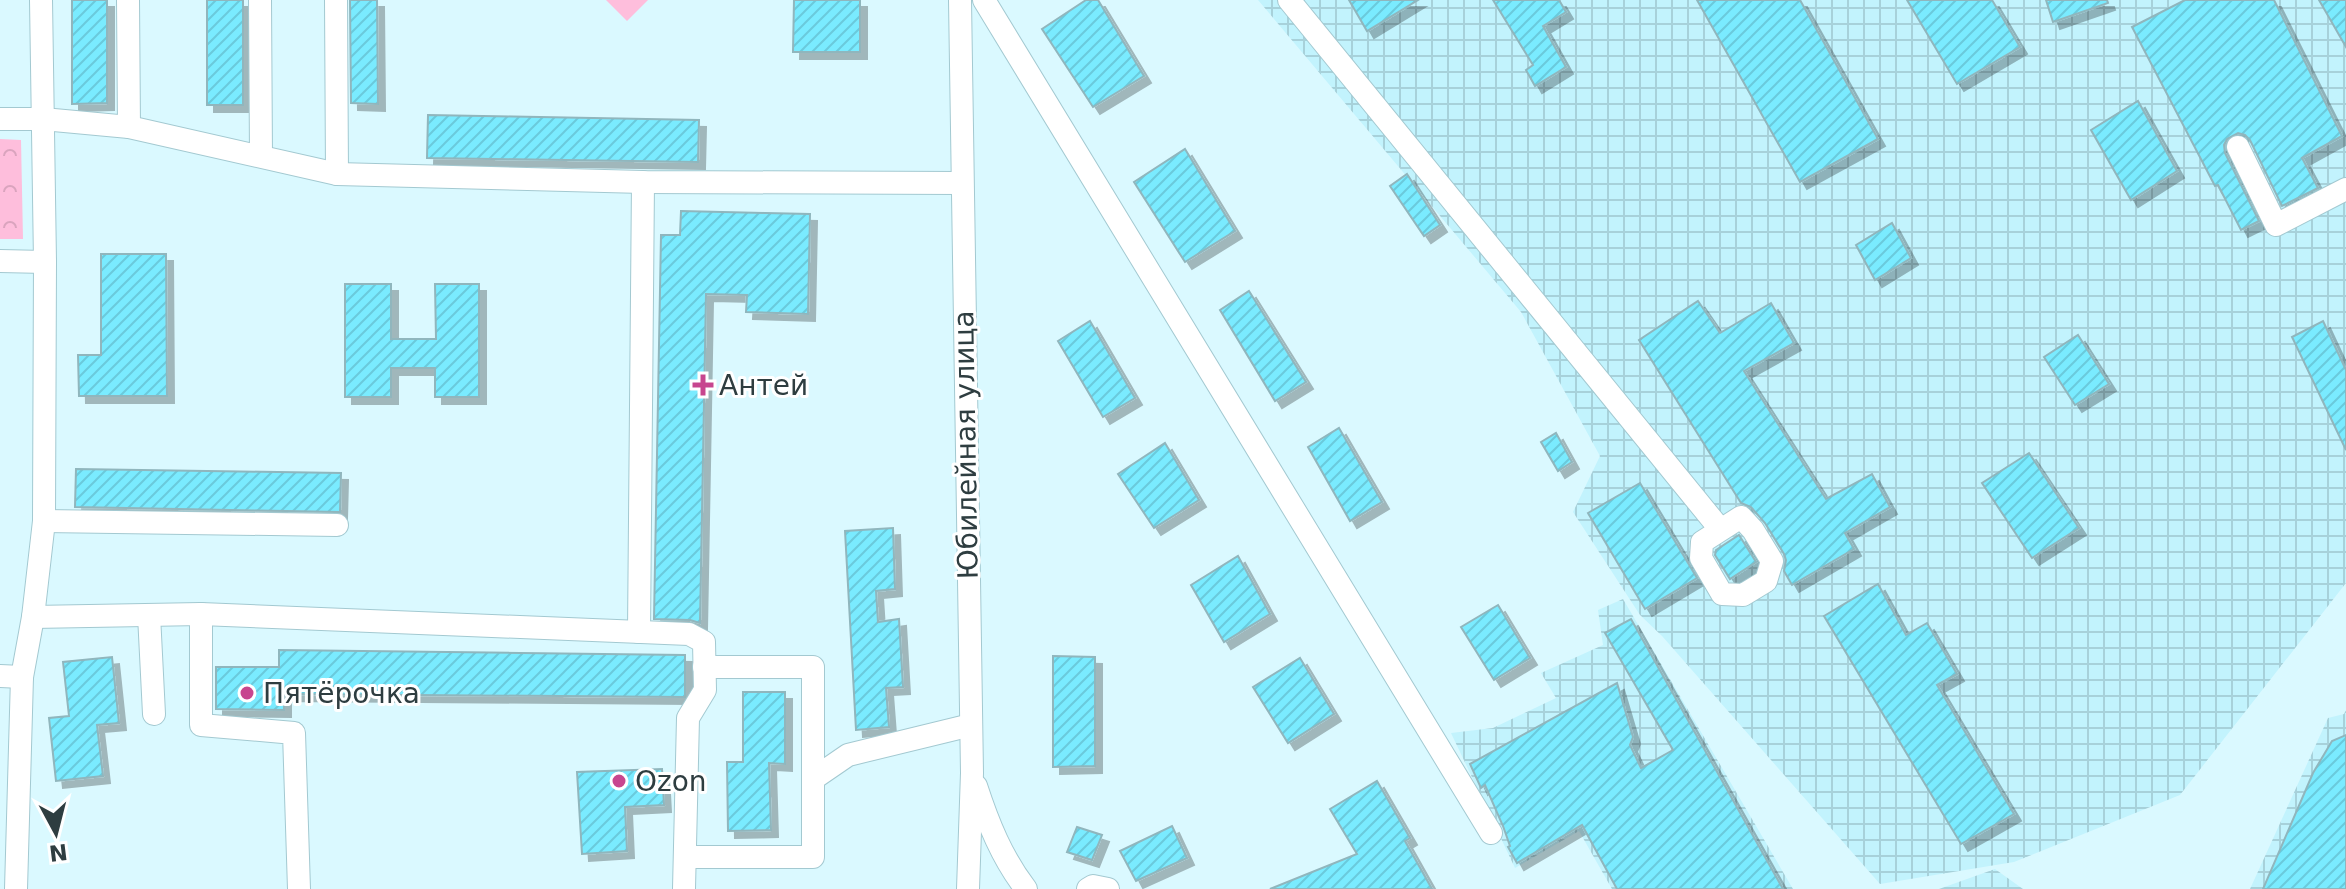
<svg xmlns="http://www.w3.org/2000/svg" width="2346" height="889" font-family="'DejaVu Sans',sans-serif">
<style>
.industrial{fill:url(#industrial-grid)}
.park{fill:url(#park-crowns)}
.garden{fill:#febedc}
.building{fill:url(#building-hatch);stroke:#90b6bd;stroke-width:2;filter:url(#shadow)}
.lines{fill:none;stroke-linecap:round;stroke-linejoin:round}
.minor-casing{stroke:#a3c9d1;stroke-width:24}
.minor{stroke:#fff;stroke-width:22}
.poi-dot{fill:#c7468f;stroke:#fff;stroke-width:3}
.labels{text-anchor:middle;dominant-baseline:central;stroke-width:6;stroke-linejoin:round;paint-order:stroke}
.poi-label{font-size:28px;fill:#2e3d40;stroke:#fff;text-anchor:start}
.street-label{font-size:28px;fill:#2e3d40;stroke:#fff}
</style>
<defs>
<pattern id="industrial-grid" width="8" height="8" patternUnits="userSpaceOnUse" patternTransform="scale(2)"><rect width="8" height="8" fill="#c2f3fd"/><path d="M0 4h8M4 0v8" fill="none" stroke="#a7d1da"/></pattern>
<pattern id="park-crowns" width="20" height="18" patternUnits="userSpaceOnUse" patternTransform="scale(2)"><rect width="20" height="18" fill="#febedc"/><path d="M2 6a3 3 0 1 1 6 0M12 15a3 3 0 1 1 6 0" fill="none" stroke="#daa4be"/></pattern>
<pattern id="building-hatch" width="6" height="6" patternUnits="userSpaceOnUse" patternTransform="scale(2)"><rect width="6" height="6" fill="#7aebff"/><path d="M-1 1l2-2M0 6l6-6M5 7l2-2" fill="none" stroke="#6acadc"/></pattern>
<filter id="shadow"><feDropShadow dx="7" dy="7" stdDeviation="0" flood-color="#0004"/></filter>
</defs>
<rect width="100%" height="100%" fill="#daf9ff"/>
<g class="industrial">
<path d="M1258,0H2346V583L2180,795L2014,862L1880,884L1662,636L1640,615L1573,512L1600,456L1521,312Z"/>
<path d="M1623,599L1793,889H1612L1579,831L1515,868L1451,733L1493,728L1556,698L1541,673L1603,645L1598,610Z"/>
<path d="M2346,710V889H2250L2328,718L2344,714Z"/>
<path d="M1995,869L2023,889H1939Z"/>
</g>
<path class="park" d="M0,139L21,140L23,239H0Z"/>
<path class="garden" d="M606,0H648L627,21Z"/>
<g class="building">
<path d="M72,0H107V103L72,104Z"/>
<rect x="207" y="0" width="36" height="105"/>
<path d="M350,0H377L378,104L351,103Z"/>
<path d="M794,0H860V52H793Z"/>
<path d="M1086,0H1098L1144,76L1093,107L1042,29Z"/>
<path d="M1349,0H1418L1367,31Z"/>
<path d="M1493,0H1559L1566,12L1543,26L1566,67L1535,86L1526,70L1533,65Z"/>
<path d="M1697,0H1800L1878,139L1800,182Z"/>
<path d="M1907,0H1992L2020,47L1957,84Z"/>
<path d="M2046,0H2107L2108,3L2053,22Z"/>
<path d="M2185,0H2274L2342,136L2302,158L2318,188L2282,206L2250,140L2245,135L2238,133L2227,139L2224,145L2225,153L2259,221L2241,230L2218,185L2215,186L2132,27Z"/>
<path d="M2319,0H2346V47Z"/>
<path d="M2138,101L2177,171L2131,200L2091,130Z"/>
<path d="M428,115L699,120L698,162L427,158Z"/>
<path d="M1185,149L1235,231L1185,262L1134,182Z"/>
<path d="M1407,174L1440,225L1424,236L1390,186Z"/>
<path d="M681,211L810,214L808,314L746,312L747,295L706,294L700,623L690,620L654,619L661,235H680Z"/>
<path d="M1892,223L1911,258L1875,280L1856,245Z"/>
<path d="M101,254H166L167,396H79L78,355H101Z"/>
<path d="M345,284H391V339H436L435,284H479V397H435V368H391V397H345Z"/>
<path d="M1249,291L1306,382L1275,401L1220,310Z"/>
<path d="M1698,301L1720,333L1771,303L1794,343L1744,371L1826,499L1872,474L1890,507L1845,533L1854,549L1792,585L1784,571L1786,560L1784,554L1765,523L1751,507L1741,503L1639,340Z"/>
<path d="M1090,321L1135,398L1103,417L1058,341Z"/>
<path d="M2323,321L2346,370V450L2292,337Z"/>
<path d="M2078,335L2109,384L2075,405L2044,357Z"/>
<path d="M1339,428L1382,502L1350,521L1308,447Z"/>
<path d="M1556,433L1572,462L1558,471L1541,442Z"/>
<path d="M1165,443L1199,500L1154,528L1118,474Z"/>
<path d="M2029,453L2079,528L2032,558L1982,483Z"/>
<path d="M76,469L341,473L340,512L75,507Z"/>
<path d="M1640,483L1697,578L1645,609L1588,513Z"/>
<path d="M893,528L895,589L876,591L878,622L899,619L903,687L886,688L889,727L856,730L845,531Z"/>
<path d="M1739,535L1756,562L1730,579L1715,555L1716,550Z"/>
<path d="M1238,556L1270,614L1224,642L1191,585Z"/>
<path d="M1878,584L1906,635L1927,623L1957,674L1937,685L2014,814L1961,844L1824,616Z"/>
<path d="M1498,605L1530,658L1494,680L1461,627Z"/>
<path d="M1631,619L1783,889H1617L1582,825L1517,863L1508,847L1510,846L1503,826L1485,785L1481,788L1470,764L1617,683L1633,737L1630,745L1641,768L1673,750L1605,633Z"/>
<path d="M279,650L685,655V697L284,694V710L216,709V667H279Z"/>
<path d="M1053,656L1095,657V766L1053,767Z"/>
<path d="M112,657L119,723L97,725L103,776L56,781L49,718L69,716L63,662Z"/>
<path d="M1300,658L1334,714L1288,743L1253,687Z"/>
<path d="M743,692H785V764L769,763L771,830L728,831L727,762H743Z"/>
<path d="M2346,735V889H2263L2313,773L2332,741Z"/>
<path d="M662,769L664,805L625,807L627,851L582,854L577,772Z"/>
<path d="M1377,781L1410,838L1405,841L1432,889H1270L1357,854L1330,809Z"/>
<path d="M1172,826L1187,858L1136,881L1120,851Z"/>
<path d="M1077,827L1102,835L1092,860L1067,852Z"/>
</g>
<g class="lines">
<defs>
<g id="minor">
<path d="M128,0L129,127"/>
<path d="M260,0L261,156"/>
<path d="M336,0L337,174"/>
<path d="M960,0L972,773L968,889"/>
<path d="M984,0L1491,833"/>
<path d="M1289,0L1720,529"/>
<path d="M0,119H43L129,127L337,174L643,182L961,183"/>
<path d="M2238,147L2276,225L2346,189"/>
<path d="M0,261L45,262"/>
<path d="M1741,517L1753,530L1772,561L1766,581L1743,595L1722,594L1701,558L1702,542Z"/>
<path d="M44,521L337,525"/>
<path d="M201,614L689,634L704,642L705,690L688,718L684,889"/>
<path d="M149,615L154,714"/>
<path d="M33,617L201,614V725L294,733L299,889"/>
<path d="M639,632L643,182"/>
<path d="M0,676L22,677"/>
<path d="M813,779L848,755L971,725"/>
<path d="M976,786C988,823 1002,858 1026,889"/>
<path d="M685,857H813V667H704"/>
<path d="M16,889L22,677L33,617L44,521L45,262L41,0"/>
<path d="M1088,889L1093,886L1108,889"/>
</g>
</defs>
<use href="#minor" class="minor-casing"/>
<use href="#minor" class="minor"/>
</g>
<g class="poi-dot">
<path d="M699 373h8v8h8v8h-8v8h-8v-8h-8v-8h8z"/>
<circle cx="247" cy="693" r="8"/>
<circle cx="619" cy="781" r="8"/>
</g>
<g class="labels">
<g class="poi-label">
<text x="719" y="385">Антей</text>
<text x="263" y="693">Пятёрочка</text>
<text x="635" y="781">Ozon</text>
</g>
<g class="street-label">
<text transform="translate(966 445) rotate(-91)">Юбилейная улица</text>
</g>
</g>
<g transform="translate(56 833) rotate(173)" stroke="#ffffff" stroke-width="6" paint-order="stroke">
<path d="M0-6L14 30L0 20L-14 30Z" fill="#2e3d40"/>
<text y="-12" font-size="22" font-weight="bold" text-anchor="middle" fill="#2e3d40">N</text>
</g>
</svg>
